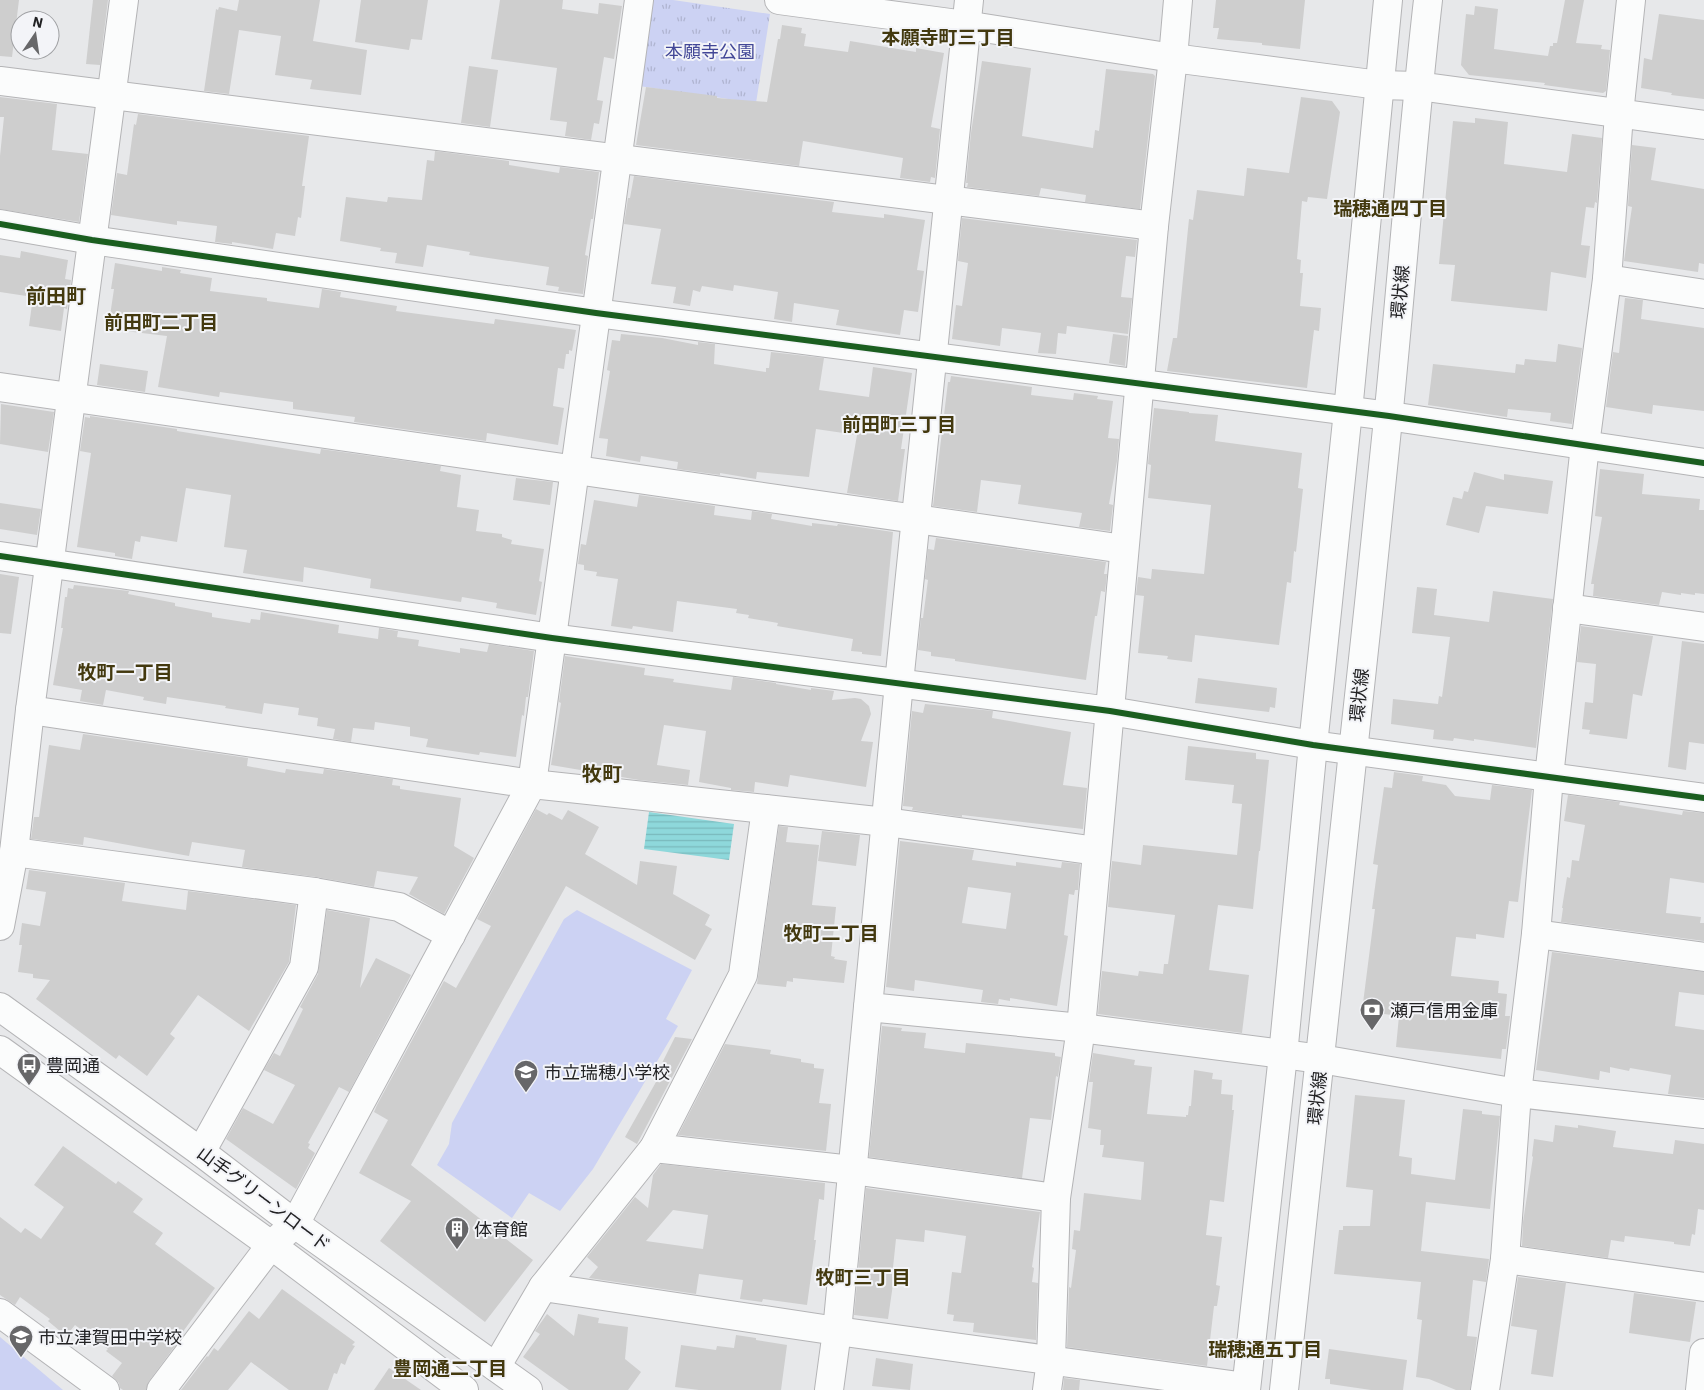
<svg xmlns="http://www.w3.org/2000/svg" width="1704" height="1390" font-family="'IBM Plex Sans','Noto Sans JP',sans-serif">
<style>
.grass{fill:url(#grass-tufts)}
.pitch{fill:#ccd2f3}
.water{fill:url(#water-rules)}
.building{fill:#cecece;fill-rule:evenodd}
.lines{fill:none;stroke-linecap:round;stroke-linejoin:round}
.minor-casing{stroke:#b4b4b6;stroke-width:30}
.major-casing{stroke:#b4b4b6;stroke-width:30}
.minor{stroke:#fbfcfc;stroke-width:28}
.major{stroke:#fbfcfc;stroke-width:28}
.cycleway-casing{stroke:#f3f4f8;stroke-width:9}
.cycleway{stroke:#1b5e20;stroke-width:6}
.labels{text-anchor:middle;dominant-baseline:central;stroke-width:4;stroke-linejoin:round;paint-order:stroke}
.park-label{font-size:18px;fill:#424797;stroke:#f3f4f8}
.street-label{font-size:18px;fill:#222224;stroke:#f3f4f8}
.poi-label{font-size:18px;fill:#222224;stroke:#f3f4f8;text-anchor:start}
.neighbourhood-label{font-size:19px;font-weight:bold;fill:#43390f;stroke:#f3f4f8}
.quarter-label{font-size:20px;font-weight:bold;fill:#43390f;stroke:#f3f4f8}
</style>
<defs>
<pattern id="grass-tufts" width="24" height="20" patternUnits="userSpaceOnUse" patternTransform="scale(1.25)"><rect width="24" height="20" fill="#ccd2f3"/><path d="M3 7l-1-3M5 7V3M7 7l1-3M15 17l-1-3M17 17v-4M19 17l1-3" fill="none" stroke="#afb4d0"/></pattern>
<pattern id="water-rules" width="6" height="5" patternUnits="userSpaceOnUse" patternTransform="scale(1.25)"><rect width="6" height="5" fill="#8ed8db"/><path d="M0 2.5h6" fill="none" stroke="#7ab9bc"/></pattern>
</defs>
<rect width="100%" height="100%" fill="#e7e8ea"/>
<path class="grass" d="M648,0H673L770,14L756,103L639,86Z"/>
<g class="pitch">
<path d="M577,910L692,970L666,1019L678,1026L593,1169L560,1211L529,1193L512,1218L437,1165L449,1144L452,1123L564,919Z"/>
<path d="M0,1337L63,1390H0Z"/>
</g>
<path class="water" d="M649,812L734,824L729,860L644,849Z"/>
<g class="building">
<path d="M0,0H19L12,57L0,56Z"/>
<path d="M93,0H108L100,65L86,64Z"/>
<path d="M239,0H320L313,41L367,50L361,95L310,89L312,80L275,75L281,36L239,30L229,94L204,91L216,9L218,10L219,7L237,11Z"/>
<path d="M361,0H428L422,40L411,39L409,50L355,42Z"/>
<path d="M500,0H563L562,9L598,14L599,3L622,6L614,59L604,57L597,100L603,101L599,124L594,123L591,140L565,136L567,122L550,120L557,68L491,59Z"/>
<path d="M1216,0H1305L1300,49L1262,45V43L1217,39L1219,28H1213Z"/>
<path d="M1565,0H1584L1576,43L1602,45L1601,49L1610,50L1606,91L1603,93L1544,85L1545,83L1469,75L1461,65L1466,14L1474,15L1475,6L1498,9L1494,49L1548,56L1550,46H1553V43H1557Z"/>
<path d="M1659,14L1704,20V99L1671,95L1672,93L1641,88L1644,58L1652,60Z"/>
<path d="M782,25L802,28L801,33L806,34L804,46L848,52L850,41L916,52V48L944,53L931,127L940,129L935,178L931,177L930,182L900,178L903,158L803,141L799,166L636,145L646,87L717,96V98L767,102L778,39H780Z"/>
<path d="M982,61L1031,68L1022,136L1093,148L1095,130L1099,131L1106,69L1153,74L1155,76L1140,209L1085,202L1086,195L1041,188L1039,196L967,187L968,183H966L971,133Z"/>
<path d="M469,66L498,70L490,127L461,123Z"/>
<path d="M0,97L57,104L52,150L88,154L79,222L0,209V156L4,117H0Z"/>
<path d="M1301,97L1332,101L1340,112L1327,199L1308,197L1307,202L1302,201L1297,259L1301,260L1300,273H1303L1300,306L1321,308L1319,331L1314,330L1307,388L1167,371L1173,338H1177L1189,219L1193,220L1197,190L1244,196L1247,168L1289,173Z"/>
<path d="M138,114L309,136L302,186H305L301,218L298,217L295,236L276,233L273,249L232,242V244L215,242L217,226L177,221V225L111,215L117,173L127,175L134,124L136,125Z"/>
<path d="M1475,118L1508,122L1504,164L1567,172L1572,134L1602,138L1597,203L1595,202L1594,208L1586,207L1581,245L1590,246L1586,278L1551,272L1547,311L1451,301L1455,265L1439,264L1453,121L1475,123Z"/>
<path d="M1632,145L1656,148L1651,180L1704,189V264L1699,263L1698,272L1624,261L1632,207L1628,206Z"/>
<path d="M435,151L509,161V165L559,173L560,167L599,172L593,219H591L585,255L588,256L583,294L558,291L559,287L546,285L549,267L469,255L470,252L427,245L423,267L395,263L397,253L380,251L381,248L340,241L346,197L387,202L388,197L422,200L427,160L434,161Z"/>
<path d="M634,176L834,202L832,212L884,218V214L925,220L917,270L924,271L918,312L904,310L900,335L836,325L839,310L794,303L792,322L774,319L778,292L734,285L733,291L702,286L700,292L693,290L690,306L673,303L676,287L651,284L661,229L624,224L628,198H630Z"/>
<path d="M962,218L1137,240L1135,257L1126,256L1121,297L1132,298L1128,334L1067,326L1066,334L1058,333L1056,354L1038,353L1041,333L1002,328L1000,346L952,339L956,305L962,306L968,263L958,261Z"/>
<path d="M21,251L68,260L65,279L71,280L67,309L64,308L61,331L29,326L33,297L0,292V255L20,258Z"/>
<path d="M115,263L162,271V267L181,270L180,273L212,278L210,291L267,298V301L319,308L322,289L341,292L340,297L397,306L396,311L494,324L495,319L576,330L572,351L569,350V354H566L564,369L558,368L553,406L564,408L558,445L487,433L486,441L354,422L355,417L293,409V402L220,392L219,397L158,387L167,336L108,329L114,289H111Z"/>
<path d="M1625,298L1643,300L1641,319L1704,328V411L1653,405L1652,414L1606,407L1613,352L1619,353Z"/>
<path d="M621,334L662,338L698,345V342L715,344L714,364L766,372V368H769L771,352L824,358L819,390L869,397L873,367L912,373L901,449H905L898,501L847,493L857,435L816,429L809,477L757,472L756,479L720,473V475L677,469L678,462L641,456L640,462L606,456L608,439L599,438L610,371L607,370L612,340L620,341Z"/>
<path d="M1113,334L1128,336L1125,366L1109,363Z"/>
<path d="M1558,344L1582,348L1572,424L1550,421L1551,413L1508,409L1507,417L1428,405L1433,364L1515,373L1516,364L1524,365L1525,359L1556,362Z"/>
<path d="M100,364L148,371L145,392L97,385Z"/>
<path d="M951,376L1032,387L1031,395L1073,400L1074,393L1098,396L1097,399L1113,401L1108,438L1119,439L1117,461L1109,504L1113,505L1110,531L1079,527L1082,513L1018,504L1021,485L981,480L977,512L933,506L948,382H950Z"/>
<path d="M1,404L54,412L48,452L0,444Z"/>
<path d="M1154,408L1189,412V413L1218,415L1215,441L1302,453L1298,488L1303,489L1296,552L1294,551L1291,583L1287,582L1279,645L1195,635L1192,662L1167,659L1168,656L1138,653L1144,596L1136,595L1138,577L1151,579L1152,569L1204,574L1211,505L1148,498L1151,465L1148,464Z"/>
<path d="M90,416L177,429V431L320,454L321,449L441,466L440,471L461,475L457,507L479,510L476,531L502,534V537L512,540L511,544L544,549L539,581L542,582L536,615L496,608L497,603L462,597L461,602L370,588L371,579L304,567L303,582L243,573L247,550L224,547L231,495L186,488L177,542L141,536L140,542L135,541L132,559L115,556V553L77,547L91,453L80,451L85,417L90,418Z"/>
<path d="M1600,469L1644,474L1642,494L1700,499L1699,510H1704V594L1695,593V595L1681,593V595L1662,592L1659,605L1593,596L1594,584H1591L1602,517L1595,516Z"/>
<path d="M1474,472L1504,480V474L1553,481L1548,514L1486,506L1479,533L1446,525L1453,497L1462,499L1464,491L1468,492Z"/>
<path d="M516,478L553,482L550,505L513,500Z"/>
<path d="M639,495L715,506L714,515L751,520L752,511L772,514L771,519L812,526V523L837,526L838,524L893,532L881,656L862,654V652L851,651L853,639L777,626L778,623L748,618L749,615L736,613L737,609L677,601L673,632L633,626L632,629L611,626L618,579L596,576L597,572L584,570V565L578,564L581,544L586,545L594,500L637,507Z"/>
<path d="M0,503L41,509L37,535L0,529Z"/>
<path d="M936,538L1106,562L1104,574H1107L1105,592L1101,591L1097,616H1095L1086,680L955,661V659L931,656V652L918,650L921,618H923L928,580L925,579L928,549L934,550Z"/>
<path d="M0,574L19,577L11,634L0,633Z"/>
<path d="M74,585L129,591L128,594L175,603V606L212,613V617L250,623L251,619L260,620L261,612L339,625L338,633L378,639L379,628L398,631L397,637L419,640L418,646L460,653V648L487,652L489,644L534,651L528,697H526L524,716L522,715L516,757L480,752L479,755L426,747L428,739L410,736V727L375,722L374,730L353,728L351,742L333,739L335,729L317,726L318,718L298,715L299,708L264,703L262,714L225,708L226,706L167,697L166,704L143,700L144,697L106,690L103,705L80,701L82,690L53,685L63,628H61L65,597H67L68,588L73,589Z"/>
<path d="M1417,587L1437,589L1434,615L1489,622L1493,591L1553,599L1536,748L1474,739V741L1454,738L1453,741L1433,739L1434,730L1391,724L1393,699L1438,704L1439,696L1442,697L1450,637L1412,633Z"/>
<path d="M1581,626L1653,636L1642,696L1633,694L1627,739L1589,734L1590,730L1582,729L1585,702L1593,703L1596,664L1577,662Z"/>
<path d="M1682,641L1704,644V744L1689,742L1686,770L1668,767Z"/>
<path d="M565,656L645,668L644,675L674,679L673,682L731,690L733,677L776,683V684L811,690V688L834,691L832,700L855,698L861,699L869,706L871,714L861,741L873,742L866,787L790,775L788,787L755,782L754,792L731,790V788L699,782L706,731L664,725L657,765L690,770L688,785L639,780L551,765L561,703L559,702Z"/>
<path d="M1198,678L1277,688L1275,708L1270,707L1269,712L1195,703Z"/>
<path d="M925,704L993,711L992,718L1071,732L1063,785L1087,788L1083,829L979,817L962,815V817L912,810L913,807L903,806L912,711L923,713Z"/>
<path d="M83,734L248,758L247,766L285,773L286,769L323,774L324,769L393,779L392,785L400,786V789L461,798L454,846L474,858L444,914L409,894L418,877L377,871L374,887L316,877L242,867L245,850L192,842L189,856L84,837L83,845L31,839L34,817H39L49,745L80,750Z"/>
<path d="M1188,746L1256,753V759L1269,760L1260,851H1259L1253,909L1218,905L1209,970L1249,975L1242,1033L1098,1014L1102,971L1138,976L1139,971L1163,974L1164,964H1168L1175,915L1108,907L1112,861L1141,865L1143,845L1237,855L1242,804L1232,803L1234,785L1185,780Z"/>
<path d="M1394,772L1423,776L1422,781L1446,785L1455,796L1490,800L1492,785L1532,790L1518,902L1509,901L1504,938L1476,934V939L1456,937L1451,976L1499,981L1498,993L1507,994L1505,1016H1510L1506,1049H1502L1501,1059L1396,1047L1399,1016L1362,1011L1375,909H1372L1378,865L1373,864L1384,787L1392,788Z"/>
<path d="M1568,795L1620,802L1619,805L1682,815L1683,811L1704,813V883L1670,878L1666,913L1701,917L1700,923H1704V941L1561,922L1563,908H1562L1567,877L1570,878L1572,860L1579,861L1585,825L1564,821Z"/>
<path d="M536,809L547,815L549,813L562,820L568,810L599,827L585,854L637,885L640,861L677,866L673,894L710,915L705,925L712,929L695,960L566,886L411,1165L533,1260L485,1322L380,1241L411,1201L359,1173L388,1120L374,1112L377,1105L444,981L456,988L491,926L477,919Z"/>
<path d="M779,826L788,827L786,842L819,845L812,905L836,907L831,956L835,957L834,959L847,961L844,983L793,978V982L787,981L786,987L757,984Z"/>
<path d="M822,831L860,835L856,866L818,861Z"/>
<path d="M900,841L974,850L972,860L1016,866V862L1061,868L1062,862L1080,864L1078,890H1075L1074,895L1069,894L1064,935L1068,936L1057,1006L1010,998V1001L999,999L998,1004L981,1002L983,990L915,980L914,991L886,987ZM968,887L1011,893L1006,929L962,923Z"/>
<path d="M29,870L125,883L122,901L186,910L188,891L296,905L289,962L249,1031L198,995L170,1034L175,1038L147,1076L119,1055L116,1059L36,999L50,980L33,978V974L18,972L22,945H19L22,923L40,926L46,892L26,889Z"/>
<path d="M327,910L370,918L360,988L376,958L411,975L349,1092L339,1087L308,1143L310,1144L308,1148L315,1153L296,1189L226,1139L243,1108L273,1124L295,1085L264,1070L274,1053L280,1056L303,1009L300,1007L318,974Z"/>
<path d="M1552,952L1704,972V995L1679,992L1675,1026L1704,1030V1098L1668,1094L1671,1075L1630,1068L1629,1071L1610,1067V1073L1600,1071L1599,1080L1536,1070Z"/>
<path d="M882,1026L902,1028L901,1031L926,1033L924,1048L965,1053L966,1043L1055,1053V1056L1061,1057L1058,1077L1056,1076L1051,1120L1030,1118L1022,1178L869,1157Z"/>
<path d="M675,1037L692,1039L637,1144L625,1137L656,1082H654L664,1064L662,1063Z"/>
<path d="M725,1044L771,1050L770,1054L801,1059V1062L814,1064V1068L824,1069L819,1103L831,1104L826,1151L678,1135Z"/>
<path d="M1093,1053L1135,1060L1134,1065L1152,1067L1147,1114L1186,1117V1115H1188L1189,1106H1191L1194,1070L1213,1073L1212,1079L1222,1080L1221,1094L1233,1095L1232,1110H1234L1224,1202L1210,1200L1206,1235L1222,1237L1216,1285L1220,1286L1217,1306H1214L1207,1366L1067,1347L1069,1287L1071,1288L1076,1250L1072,1249L1074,1230L1080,1231L1084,1193L1141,1200L1144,1162L1102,1157L1104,1145H1100L1101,1130L1088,1128L1093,1082H1089Z"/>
<path d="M1355,1095L1405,1100L1399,1156L1412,1158L1411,1174L1455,1180L1463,1109L1482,1111V1114L1500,1116L1490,1209L1426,1202L1421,1251L1489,1259L1486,1282L1473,1280L1467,1336L1477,1337L1470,1390H1456L1429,1379L1416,1377L1422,1320L1417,1319L1421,1282L1334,1274L1339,1230H1343V1226H1370L1373,1190L1346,1187Z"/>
<path d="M1555,1125L1578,1128V1125L1616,1131L1613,1147L1673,1154L1675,1140L1704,1144V1210L1698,1209L1695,1235L1692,1234L1690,1246L1674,1244V1242L1625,1236L1624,1242L1611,1240L1608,1258L1522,1246L1523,1222L1533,1157L1532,1156L1534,1139L1553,1142Z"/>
<path d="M63,1146L116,1184L118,1181L143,1199L133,1212L163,1233L155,1244L215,1288L179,1337L181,1338L149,1381L146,1390H123L120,1388L119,1383L112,1376L122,1363L106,1351L108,1349L75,1325L66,1336L48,1321L50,1319L20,1297L15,1305L0,1295V1217L21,1233L25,1228L41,1239L64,1207L34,1185Z"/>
<path d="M661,1164L825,1183L824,1200L819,1199L814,1240H816L807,1305L763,1299L762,1302L740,1299L743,1280L699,1274L696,1294L589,1278L598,1267L587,1257L635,1197L648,1208L653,1175ZM673,1210L708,1215L703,1249L646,1241Z"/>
<path d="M866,1188L1040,1212L1032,1267L1034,1268L1032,1282L1038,1283L1036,1340L973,1332L974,1323L953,1321L954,1315L947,1314L952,1272L961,1273L966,1236L925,1230L924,1242L896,1239L892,1277H894L888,1319L854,1315Z"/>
<path d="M1518,1277L1566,1283L1553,1377L1531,1374L1537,1330L1511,1326Z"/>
<path d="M282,1289L355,1342L352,1345L355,1346L348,1357L345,1365L341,1363L337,1374L334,1373L328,1390H289L251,1362L228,1390H181L207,1356L208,1357L214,1348L218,1351L249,1311L259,1319Z"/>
<path d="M1634,1293L1696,1302L1690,1342L1629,1333Z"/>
<path d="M547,1314L574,1336L578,1314L599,1318L598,1323L628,1327L625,1359L641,1372L628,1390H569L523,1357L540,1334L535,1331Z"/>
<path d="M736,1335L756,1338V1340L787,1345L781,1390H699L675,1387L681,1345L716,1350L717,1346L734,1348Z"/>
<path d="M1329,1349L1407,1360L1403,1390H1371L1330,1384V1379H1325Z"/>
<path d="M876,1358L913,1364L910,1390L872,1386Z"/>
<path d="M389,1368L421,1390H374Z"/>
<path d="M1064,1378L1080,1380L1079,1390H1063Z"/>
</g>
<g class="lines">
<defs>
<g id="minor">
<path d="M779,0L965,25L1173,58L1379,85L1418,86L1704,125"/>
<path d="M0,81L1154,226"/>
<path d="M0,224L92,240L596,313L1389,416L1704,463"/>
<path d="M1607,279L1704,294"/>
<path d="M0,387L1124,549"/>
<path d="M0,556L552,638L1110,711L1313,745L1704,798"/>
<path d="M1567,608L1704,627"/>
<path d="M30,710L532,784L886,822L1097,851"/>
<path d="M14,852L314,892L399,907L451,935"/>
<path d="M0,926L14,852L30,710L124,0"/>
<path d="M1536,934L1704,957"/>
<path d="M0,1007L201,1152L295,1224L528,1390"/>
<path d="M868,1007L1081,1028L1321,1059L1517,1093L1704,1114"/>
<path d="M0,1050L271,1245L464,1390"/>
<path d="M654,1148L852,1170L1056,1198"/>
<path d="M201,1152L304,967L314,892"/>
<path d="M1505,1259L1704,1287"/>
<path d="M543,1287L654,1148L743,975L766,809"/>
<path d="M0,1313L105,1390"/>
<path d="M496,1367L543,1287L837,1331L1246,1387"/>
<path d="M161,1390L271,1245L295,1224L532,784L639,0"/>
<path d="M829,1390L837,1331L899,683L969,0"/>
<path d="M1047,1390L1051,1360L1056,1198L1081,1028L1154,226L1173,58L1178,0"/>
<path d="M1485,1390L1505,1259L1517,1093L1536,934L1549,777L1585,445L1607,279L1619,114L1631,0"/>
<path d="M1700,1390L1704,1353"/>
</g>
<g id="major">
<path d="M1246,1390L1283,1055L1313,745L1348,411L1388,0"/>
<path d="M1284,1390C1320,1067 1355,743 1388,419C1402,280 1412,140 1428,0"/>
</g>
</defs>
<use href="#minor" class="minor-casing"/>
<use href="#major" class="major-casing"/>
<use href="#minor" class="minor"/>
<use href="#major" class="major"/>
<defs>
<g id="cycleway">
<path d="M0,224L92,240L596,313L1389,416L1704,463"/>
<path d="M0,556L552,638L1110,711L1313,745L1704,798"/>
</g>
</defs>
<use href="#cycleway" class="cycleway-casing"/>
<use href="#cycleway" class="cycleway"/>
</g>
<defs>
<symbol id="bank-pin" viewBox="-11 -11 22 30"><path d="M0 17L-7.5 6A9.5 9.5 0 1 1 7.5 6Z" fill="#676769" stroke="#f3f4f8"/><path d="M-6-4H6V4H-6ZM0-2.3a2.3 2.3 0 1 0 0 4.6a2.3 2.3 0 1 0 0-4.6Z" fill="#fff"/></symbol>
<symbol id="bus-pin" viewBox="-11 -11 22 30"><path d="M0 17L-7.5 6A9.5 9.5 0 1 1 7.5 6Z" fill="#676769" stroke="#f3f4f8"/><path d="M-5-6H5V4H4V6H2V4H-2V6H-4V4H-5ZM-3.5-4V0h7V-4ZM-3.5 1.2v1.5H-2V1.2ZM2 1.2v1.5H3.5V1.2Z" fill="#fff"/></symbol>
<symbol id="school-pin" viewBox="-11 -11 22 30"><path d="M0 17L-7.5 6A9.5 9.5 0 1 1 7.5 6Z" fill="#676769" stroke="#f3f4f8"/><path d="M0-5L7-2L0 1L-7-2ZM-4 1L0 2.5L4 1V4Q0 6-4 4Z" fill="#fff"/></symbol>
<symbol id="building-pin" viewBox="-11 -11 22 30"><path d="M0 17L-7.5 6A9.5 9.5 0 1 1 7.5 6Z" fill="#676769" stroke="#f3f4f8"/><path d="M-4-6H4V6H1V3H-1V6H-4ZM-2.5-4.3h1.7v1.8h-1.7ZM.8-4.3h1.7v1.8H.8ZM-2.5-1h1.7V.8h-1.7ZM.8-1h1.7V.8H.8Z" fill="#fff"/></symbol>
</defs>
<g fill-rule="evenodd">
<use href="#bank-pin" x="1358" y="996" width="28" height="38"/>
<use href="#bus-pin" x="15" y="1051" width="28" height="38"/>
<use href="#school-pin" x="512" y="1058" width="28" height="38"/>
<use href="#building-pin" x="443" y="1215" width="28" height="38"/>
<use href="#school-pin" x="7" y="1323" width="28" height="38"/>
</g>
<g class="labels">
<g class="park-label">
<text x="710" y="51">本願寺公園</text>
</g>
<g class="street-label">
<text transform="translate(1400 292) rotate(-85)">環状線</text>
<text transform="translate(1359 695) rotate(-84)">環状線</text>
<text transform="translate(1317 1098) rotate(-84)">環状線</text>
<text transform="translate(264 1199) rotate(37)">山手グリーンロード</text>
</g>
<g class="poi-label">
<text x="1390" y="1010">瀬戸信用金庫</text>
<text x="46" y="1065">豊岡通</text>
<text x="544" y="1072">市立瑞穂小学校</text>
<text x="474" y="1229">体育館</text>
<text x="38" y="1337">市立津賀田中学校</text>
</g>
<g class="neighbourhood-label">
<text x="948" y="37">本願寺町三丁目</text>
<text x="1390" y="208">瑞穂通四丁目</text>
<text x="161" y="322">前田町二丁目</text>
<text x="899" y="424">前田町三丁目</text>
<text x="125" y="672">牧町一丁目</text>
<text x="831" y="933">牧町二丁目</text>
<text x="863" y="1277">牧町三丁目</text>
<text x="1265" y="1349">瑞穂通五丁目</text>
<text x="450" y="1368">豊岡通二丁目</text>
</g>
<g class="quarter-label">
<text x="56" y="295">前田町</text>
<text x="602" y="773">牧町</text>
</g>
</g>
<g transform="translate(35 35) rotate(13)"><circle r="24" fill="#f3f4f8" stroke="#9fa0a3"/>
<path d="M0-4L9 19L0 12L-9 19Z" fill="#676769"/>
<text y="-8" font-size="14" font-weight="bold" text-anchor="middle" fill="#222224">N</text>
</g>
</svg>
